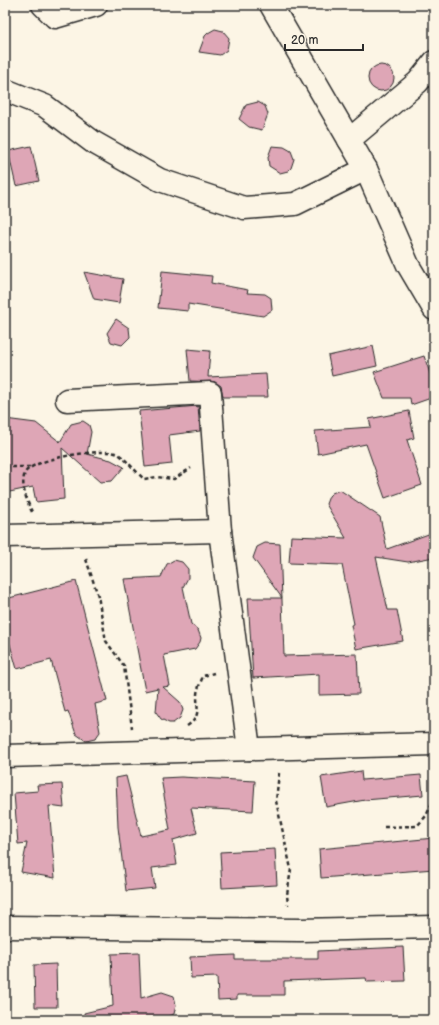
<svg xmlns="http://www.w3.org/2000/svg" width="439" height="1025" font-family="'Balsamiq Sans',sans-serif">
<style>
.building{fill:#dea6b6;stroke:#2b2b2b}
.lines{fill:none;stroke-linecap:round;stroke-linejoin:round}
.street-casing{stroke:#2b2b2b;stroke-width:25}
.secondary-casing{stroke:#2b2b2b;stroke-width:25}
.path{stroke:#2b2b2b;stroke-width:2.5;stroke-dasharray:4 3;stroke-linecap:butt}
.street{stroke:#fcf5e5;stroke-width:22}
.secondary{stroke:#fcf5e5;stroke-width:22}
</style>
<rect width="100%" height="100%" fill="#fcf5e5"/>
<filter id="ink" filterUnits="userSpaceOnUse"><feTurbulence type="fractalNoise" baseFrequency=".025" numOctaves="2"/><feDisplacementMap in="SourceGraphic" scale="8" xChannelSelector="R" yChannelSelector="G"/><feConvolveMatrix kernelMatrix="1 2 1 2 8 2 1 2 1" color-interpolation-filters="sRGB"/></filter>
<g filter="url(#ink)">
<g class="building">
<path d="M215,29L223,31L229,38L227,50L220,55L199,52L205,36L208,33Z"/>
<circle cx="381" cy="78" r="13"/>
<path d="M258,102L265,106L268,114L262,130L249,127L239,119L246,105Z"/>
<path d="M31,146L39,181L16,186L8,151Z"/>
<path d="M272,146L284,147L291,151L294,159L291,168L288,171L280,173L269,166L268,157Z"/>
<path d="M162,271L212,276L211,283L248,290L247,293L265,294L271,298L272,310L263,316L188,304V311L158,308Z"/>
<path d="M84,272L123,279L119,303L94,299Z"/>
<path d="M116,319L129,328L130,337L122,345L111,342L107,333Z"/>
<path d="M373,346L377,366L332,376L328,356Z"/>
<path d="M187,349L210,351L208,377L266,374L268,397H223L221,386L215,382L190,381Z"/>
<path d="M424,356L434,385V397L411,405L410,398H384L374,372Z"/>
<path d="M198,406L200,431L169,435L172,464L145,467L139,411Z"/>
<path d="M409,411L414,438L407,440L422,485L385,498L366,444L318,454L315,431L371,427L369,419Z"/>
<path d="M5,419L36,423L60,442L71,424L83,421L89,425L91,432L87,454L111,460L124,467L112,481L100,482L62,448L64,499L36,502L33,487L5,493Z"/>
<path d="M340,490L380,517L387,549L434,532V557L408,562L376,557L388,610H397L403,641L356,649L351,625L354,624L342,565L289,563L291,536L346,538L326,504L329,496L332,493Z"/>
<path d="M265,543L280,544L284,656L357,654L359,694L319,695V674L253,678L248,598H282L253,558L257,547Z"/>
<path d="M174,560L182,562L188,569V578L183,587L191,624L198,630L201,638L200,642L195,649L164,655L170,686L163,687L180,702L183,710L180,718L173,723H169L161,719L156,712L158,688L145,691L124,579L161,577L167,564Z"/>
<path d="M76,581L107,701L95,704L100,732L95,739L86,741L76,734L68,711L65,712L51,660L17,669L5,627V599Z"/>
<path d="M361,771L362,780L421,775L423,795L365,800L326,807L321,777Z"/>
<path d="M126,776L141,836L170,830L161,778L181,777L255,781L253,811L191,808L197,833L173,840L177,865L152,868L155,888L126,891L118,827L116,778Z"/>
<path d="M62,784L64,808L49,806L55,878L21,872L27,843L18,844L14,793L38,791L37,785Z"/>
<path d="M434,838V869L321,878L319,849Z"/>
<path d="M275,849L277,885L222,888L220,852Z"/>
<path d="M403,947L405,981L367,982L366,978L284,981V995H237V999L218,1000L217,977L191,978L190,957L235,955V959H318V951Z"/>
<path d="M139,953L141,998L162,992L174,996L176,1005L174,1014L166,1018L156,1020H85L84,1013L113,1006L111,954Z"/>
<path d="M56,964L57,1007H35L34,965Z"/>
</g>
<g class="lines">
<defs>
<g id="street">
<path d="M43,5L55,17L96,5"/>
<path d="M5,90L45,106L93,142L160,180L244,208L295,204L366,169"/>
<path d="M349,140L418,82L434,62"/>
<path d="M67,400L210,393L220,531L249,749"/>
<path d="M5,536L220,531"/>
<path d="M5,756L434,744"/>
<path d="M5,927L300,930L434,927"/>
</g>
<path id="secondary" d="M271,5L366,169L408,265L434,309"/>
</defs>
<use href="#street" class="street-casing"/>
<use href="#secondary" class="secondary-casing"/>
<g class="path">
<path d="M5,467H30"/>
<path d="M32,512C27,501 20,485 25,473C31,459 103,447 118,454C125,458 137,473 144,479L157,477L174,479L191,468"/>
<path d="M86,559L98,596L106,641L124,666L132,728"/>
<path d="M187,726C201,717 197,709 197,695C197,689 201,682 203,676L214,673"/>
<path d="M279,773L276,801L291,869L287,895L288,905"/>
<path d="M384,827L417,826L426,816L434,799"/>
<path d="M433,952L434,966"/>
</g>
<use href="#street" class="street"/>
<use href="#secondary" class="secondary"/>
</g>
</g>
<rect width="439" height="1025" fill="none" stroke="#fcf5e5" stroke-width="20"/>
<rect x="10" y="10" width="419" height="1005" fill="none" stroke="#2b2b2b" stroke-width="1.5" filter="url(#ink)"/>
<path d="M285 44v6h78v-6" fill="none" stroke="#2b2b2b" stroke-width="2"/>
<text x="291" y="44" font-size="12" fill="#2b2b2b" stroke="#fcf5e5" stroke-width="3" paint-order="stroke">20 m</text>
</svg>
